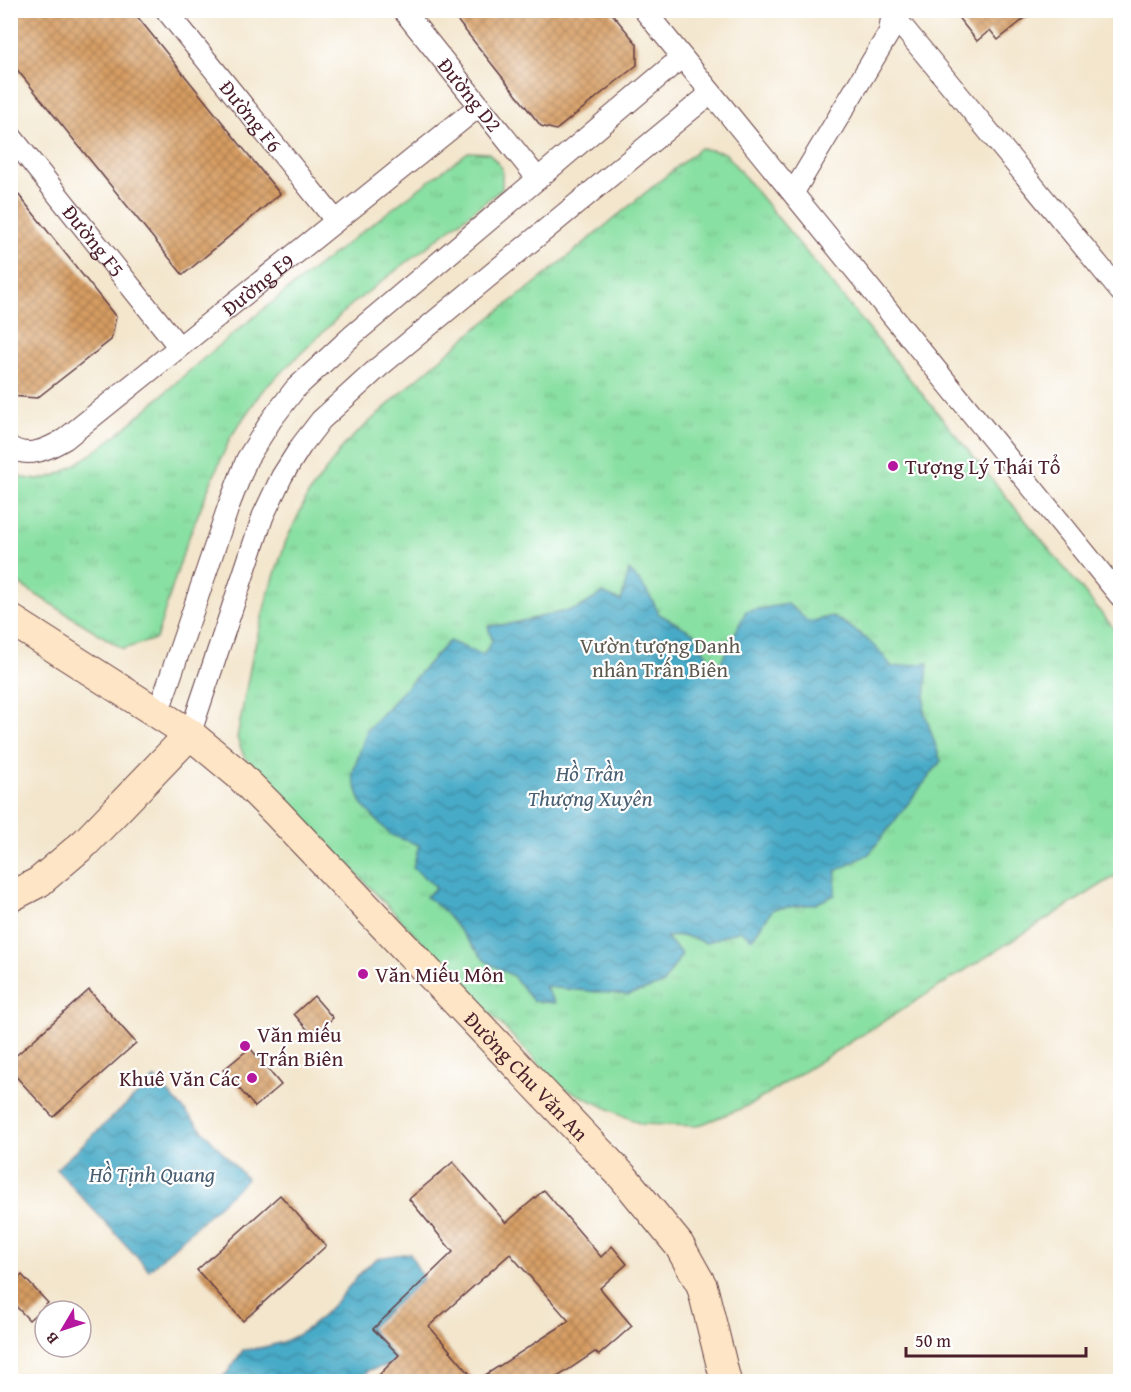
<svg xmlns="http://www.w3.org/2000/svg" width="1131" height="1392" font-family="'Gentium Book Plus',serif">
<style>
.park{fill:url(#park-tufts);stroke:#6a8067;stroke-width:1.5}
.water{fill:url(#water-waves);stroke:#486479;stroke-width:1.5}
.building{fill:url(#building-cross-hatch);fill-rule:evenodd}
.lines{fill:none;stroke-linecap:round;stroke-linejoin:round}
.street-casing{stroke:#633d43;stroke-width:23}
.secondary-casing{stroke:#633d43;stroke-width:32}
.street{stroke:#fff;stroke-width:21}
.secondary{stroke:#fde5c5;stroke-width:30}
.poi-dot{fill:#b5179e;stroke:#fff;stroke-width:2}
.labels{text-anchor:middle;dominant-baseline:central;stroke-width:4.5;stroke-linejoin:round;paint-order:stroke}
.street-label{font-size:21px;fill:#4a1f2b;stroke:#fff}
.poi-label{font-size:21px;fill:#4a1f2b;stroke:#fff;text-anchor:start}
.park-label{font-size:21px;fill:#5d594f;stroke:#fff}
.water-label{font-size:22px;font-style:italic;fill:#495e71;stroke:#fff}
</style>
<defs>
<pattern id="park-tufts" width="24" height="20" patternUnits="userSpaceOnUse" patternTransform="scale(1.5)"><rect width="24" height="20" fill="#89e0a3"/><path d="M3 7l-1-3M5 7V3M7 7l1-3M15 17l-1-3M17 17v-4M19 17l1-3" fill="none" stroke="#78c08c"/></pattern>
<pattern id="water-waves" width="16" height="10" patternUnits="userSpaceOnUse" patternTransform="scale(1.5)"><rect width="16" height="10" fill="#47aac7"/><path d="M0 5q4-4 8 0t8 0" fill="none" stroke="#3d8aa2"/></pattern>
<pattern id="building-cross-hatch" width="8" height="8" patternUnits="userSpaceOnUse" patternTransform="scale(1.5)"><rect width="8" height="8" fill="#d59c62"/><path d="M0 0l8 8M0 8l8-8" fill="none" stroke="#af7f51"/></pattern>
</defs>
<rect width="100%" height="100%" fill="#fff"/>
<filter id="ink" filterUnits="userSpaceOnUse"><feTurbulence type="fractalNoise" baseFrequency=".0167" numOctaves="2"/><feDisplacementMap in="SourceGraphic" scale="12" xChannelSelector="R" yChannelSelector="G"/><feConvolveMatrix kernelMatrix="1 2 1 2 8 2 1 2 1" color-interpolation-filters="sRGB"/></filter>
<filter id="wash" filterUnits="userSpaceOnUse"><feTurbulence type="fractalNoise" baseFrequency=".008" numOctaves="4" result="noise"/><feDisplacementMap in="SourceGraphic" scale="24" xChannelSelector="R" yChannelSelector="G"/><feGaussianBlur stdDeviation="1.35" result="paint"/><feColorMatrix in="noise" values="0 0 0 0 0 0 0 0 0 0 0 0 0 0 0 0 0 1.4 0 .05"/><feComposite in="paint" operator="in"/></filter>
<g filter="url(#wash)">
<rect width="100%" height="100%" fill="#f3e6cd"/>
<g class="park">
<path d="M700,148L725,153L1120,636V873L750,1105L697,1126L641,1124L560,1086L244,756L237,738L252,658L267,598L286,541L308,495L345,444L410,385L478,327L533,285Z"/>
<path d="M468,152L489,153L502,168V189L351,305L262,391L230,438L207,492L185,547L156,639L123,649L11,579V474C28,481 46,481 63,472C115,443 163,392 209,354C293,284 380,217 468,152Z"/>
</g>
<g class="water">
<path d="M629,570C642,583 652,596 659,614L694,633L716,672L746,611L788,604L809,622L832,616C857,630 875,643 892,667L928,663L924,711L941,761L869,854L836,871L835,895L815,904L773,909L752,939L740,930L706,943L686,936L666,937L682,954L663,984L629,995L545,987L555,1003L533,1001L513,976L485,961L442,909L426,897L436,887L413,868L419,845L391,835L362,805L352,775L367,730L449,641L483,655L492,641L488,626L509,624L579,608L603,593L621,601Z"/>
<path d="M155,1078L247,1179L149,1270L56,1169Z"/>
<path d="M410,1253L423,1279L370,1328L399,1363L369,1370L360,1381L217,1382L227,1373L243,1350C294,1346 315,1327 347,1289C355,1279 366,1265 377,1259C386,1255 400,1255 410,1253Z"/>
</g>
<g id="blocks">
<g class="building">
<path d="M10,10H132L280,194L183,275L10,61Z"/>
<path d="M449,10H609L637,44V65L556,130L541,126Z"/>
<path d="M952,10H1035L998,40L990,30L977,41Z"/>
<path d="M10,184L116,317L111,340L37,398L10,396Z"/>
<path d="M89,990L136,1043L53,1117L10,1070V1061Z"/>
<path d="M314,996L333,1018L313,1036L294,1014Z"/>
<path d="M250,1048L281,1085L255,1107L223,1070Z"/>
<path d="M453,1162L506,1223L544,1190L601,1257L612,1246L627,1264L600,1288L632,1326L599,1355L595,1352L550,1382H372L399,1355L373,1329L453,1252L409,1199ZM510,1254L569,1321L476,1381L429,1326Z"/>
<path d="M280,1195L326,1246L243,1321L197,1270Z"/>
<path d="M22,1275L48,1303L29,1320L10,1300V1286Z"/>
</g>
</g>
</g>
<g filter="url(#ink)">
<use href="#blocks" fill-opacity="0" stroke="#633d43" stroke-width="1.5"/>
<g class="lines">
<defs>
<g id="street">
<path id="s1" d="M166,10L336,221"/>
<path id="s2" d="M403,10L538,179"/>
<path d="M644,10L1120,596"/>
<path d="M893,15L1120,291"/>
<path id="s3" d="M10,135L179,347"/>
<path d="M793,193L889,33L893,10"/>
<path id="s4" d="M10,447C28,459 48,449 65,439L479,106"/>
<path d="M158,713L229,505L247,459L272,419L295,389L353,335L682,57"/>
<path d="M190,734L263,516L282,476L301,446L321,420L379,367L711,93"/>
</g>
<g id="secondary">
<path id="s5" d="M10,619L190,734L238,774L276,812L624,1178L679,1245L702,1286L726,1382"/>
<path d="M10,897L39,882L85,843L190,734"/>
</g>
</defs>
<use href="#street" class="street-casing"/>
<use href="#secondary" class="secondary-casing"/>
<use href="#street" class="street"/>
<use href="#secondary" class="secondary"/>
</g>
</g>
<g class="poi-dot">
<circle cx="893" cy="466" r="6"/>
<circle cx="363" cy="974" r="6"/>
<circle cx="245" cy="1046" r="6"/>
<circle cx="252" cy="1078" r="6"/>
</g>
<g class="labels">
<g class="street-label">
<text stroke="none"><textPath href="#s2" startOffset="108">Đường D2</textPath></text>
<text stroke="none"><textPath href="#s1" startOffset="136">Đường F6</textPath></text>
<text stroke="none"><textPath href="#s3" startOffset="135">Đường F5</textPath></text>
<text stroke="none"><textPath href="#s4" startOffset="306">Đường E9</textPath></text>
<text stroke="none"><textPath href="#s5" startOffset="694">Đường Chu Văn An</textPath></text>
</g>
<g class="poi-label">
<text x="905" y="466">Tượng Lý Thái Tổ</text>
<text x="375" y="974">Văn Miếu Môn</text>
<text x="257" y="1034">Văn miếu<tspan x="257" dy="24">Trấn Biên</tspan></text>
<text x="240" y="1078" text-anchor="end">Khuê Văn Các</text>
</g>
<g class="park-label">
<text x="660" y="645">Vườn tượng Danh<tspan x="660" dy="24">nhân Trấn Biên</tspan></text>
</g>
<g class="water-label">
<text x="590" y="773">Hồ Trần<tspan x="590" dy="25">Thượng Xuyên</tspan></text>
<text x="152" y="1174">Hồ Tịnh Quang</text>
</g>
</g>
<rect width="1131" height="1392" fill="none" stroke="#fff" stroke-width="36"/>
<g transform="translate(63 1329) rotate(231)"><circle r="28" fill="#ffffff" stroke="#b7a5aa" stroke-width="1.5"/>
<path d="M0-4.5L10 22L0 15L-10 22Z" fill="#b5179e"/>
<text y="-9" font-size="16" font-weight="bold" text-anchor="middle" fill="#4a1f2b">B</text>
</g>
<path d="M906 1347v9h180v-9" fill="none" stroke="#4a1f2b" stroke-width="3"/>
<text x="915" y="1347" font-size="18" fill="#4a1f2b" stroke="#ffffff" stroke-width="4.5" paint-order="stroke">50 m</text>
</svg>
